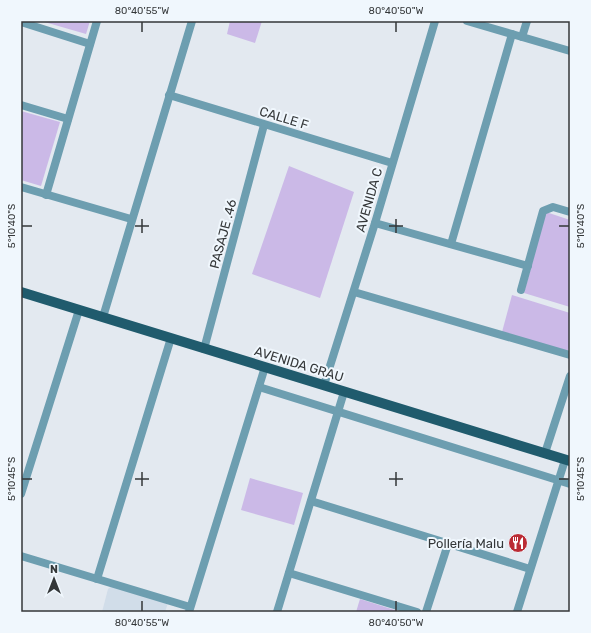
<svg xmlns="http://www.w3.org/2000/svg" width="591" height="633" font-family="Rubik,sans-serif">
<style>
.built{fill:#d1dde9}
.green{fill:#cbb9e7}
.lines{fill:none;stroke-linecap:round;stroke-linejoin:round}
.minor{stroke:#6d9eb0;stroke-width:8}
.primary{stroke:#205b6d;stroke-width:10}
.ticks{fill:none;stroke:#343739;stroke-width:1.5}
.labels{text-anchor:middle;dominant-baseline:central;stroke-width:4;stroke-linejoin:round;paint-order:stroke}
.street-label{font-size:13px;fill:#343739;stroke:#f0f7fd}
.poi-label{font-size:13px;fill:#343739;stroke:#f0f7fd;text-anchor:end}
.neatline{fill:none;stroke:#343739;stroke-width:1.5}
.ticks-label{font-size:10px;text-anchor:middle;fill:#343739}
</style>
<rect width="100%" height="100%" fill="#e3e9f0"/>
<path class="built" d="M113,585L168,603L165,612H102L108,589Z"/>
<g class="green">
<path d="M41,21H90L86,34Z"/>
<path d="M230,21H262L255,43L227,34Z"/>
<path d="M21,111L60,122L41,186L21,180Z"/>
<path d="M289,166L354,192L320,298L252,274Z"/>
<path d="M546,212L570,220V307L524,293Z"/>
<path d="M512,295L570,313V344L568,351L502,332Z"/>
<path d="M250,478L303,493L294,525L241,510Z"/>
<path d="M360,599L401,612H356Z"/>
</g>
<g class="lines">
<g class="minor">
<path d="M467,21L570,51"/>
<path d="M21,22L90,44"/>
<path d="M522,37L527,21"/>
<path d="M169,95L392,163"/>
<path d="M21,105L68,119"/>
<path d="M21,187L131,219"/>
<path d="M46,195L97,21"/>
<path d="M375,223L528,266"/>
<path d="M451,244L512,34"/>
<path d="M521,290L543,211L553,207L570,212"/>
<path d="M354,292L570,355"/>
<path d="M103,317L192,21"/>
<path d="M204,349L264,125"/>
<path d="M324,385L375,223L435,21"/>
<path d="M259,387L570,484"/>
<path d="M545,453L570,376"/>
<path d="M21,494L79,310"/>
<path d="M311,501L530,569"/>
<path d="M21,556L190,607"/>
<path d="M289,573L417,612"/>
<path d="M97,579L171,338"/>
<path d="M189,612L265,367"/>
<path d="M277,612L344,392"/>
<path d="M426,612L448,544"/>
<path d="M517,612L565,460"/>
</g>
<path class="primary" d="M21,292L570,461"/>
</g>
<path class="ticks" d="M142,22V32M396,22V32M142,219V233M396,219V233M22,226H32M135,226H149M389,226H403M559,226H569M142,472V486M396,472V486M22,479H32M135,479H149M389,479H403M559,479H569M142,601V611M396,601V611"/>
<defs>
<symbol id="restaurant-disc" viewBox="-11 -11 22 22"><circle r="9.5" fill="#bb2b34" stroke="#f0f7fd"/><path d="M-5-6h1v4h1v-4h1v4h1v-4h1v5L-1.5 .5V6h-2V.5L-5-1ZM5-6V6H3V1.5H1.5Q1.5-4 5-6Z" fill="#fff"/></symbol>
</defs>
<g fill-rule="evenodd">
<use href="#restaurant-disc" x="507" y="532" width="22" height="22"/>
</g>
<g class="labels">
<g class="street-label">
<text transform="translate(284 118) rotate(17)">CALLE F</text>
<text transform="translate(369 200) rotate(-74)">AVENIDA C</text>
<text transform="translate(223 234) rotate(-75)">PASAJE .46</text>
<text transform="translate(299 364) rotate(17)">AVENIDA GRAU</text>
</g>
<g class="poi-label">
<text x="504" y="543">Pollería Malu</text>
</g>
</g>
<rect width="591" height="633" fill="none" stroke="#f0f7fd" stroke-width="44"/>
<g transform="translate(54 579)" stroke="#f0f7fd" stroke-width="3" paint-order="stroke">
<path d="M0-3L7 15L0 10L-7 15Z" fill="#343739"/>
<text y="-6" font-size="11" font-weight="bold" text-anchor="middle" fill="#343739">N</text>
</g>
<rect x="22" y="22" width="547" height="589" class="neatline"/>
<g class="ticks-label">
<text x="142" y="14">80°40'55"W</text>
<text x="396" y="14">80°40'50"W</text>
<text transform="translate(11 226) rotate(-90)" y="4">5°10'40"S</text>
<text transform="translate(580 226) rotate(-90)" y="4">5°10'40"S</text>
<text transform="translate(11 479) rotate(-90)" y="4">5°10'45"S</text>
<text transform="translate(580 479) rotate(-90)" y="4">5°10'45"S</text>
<text x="142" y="626">80°40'55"W</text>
<text x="396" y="626">80°40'50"W</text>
</g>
</svg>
